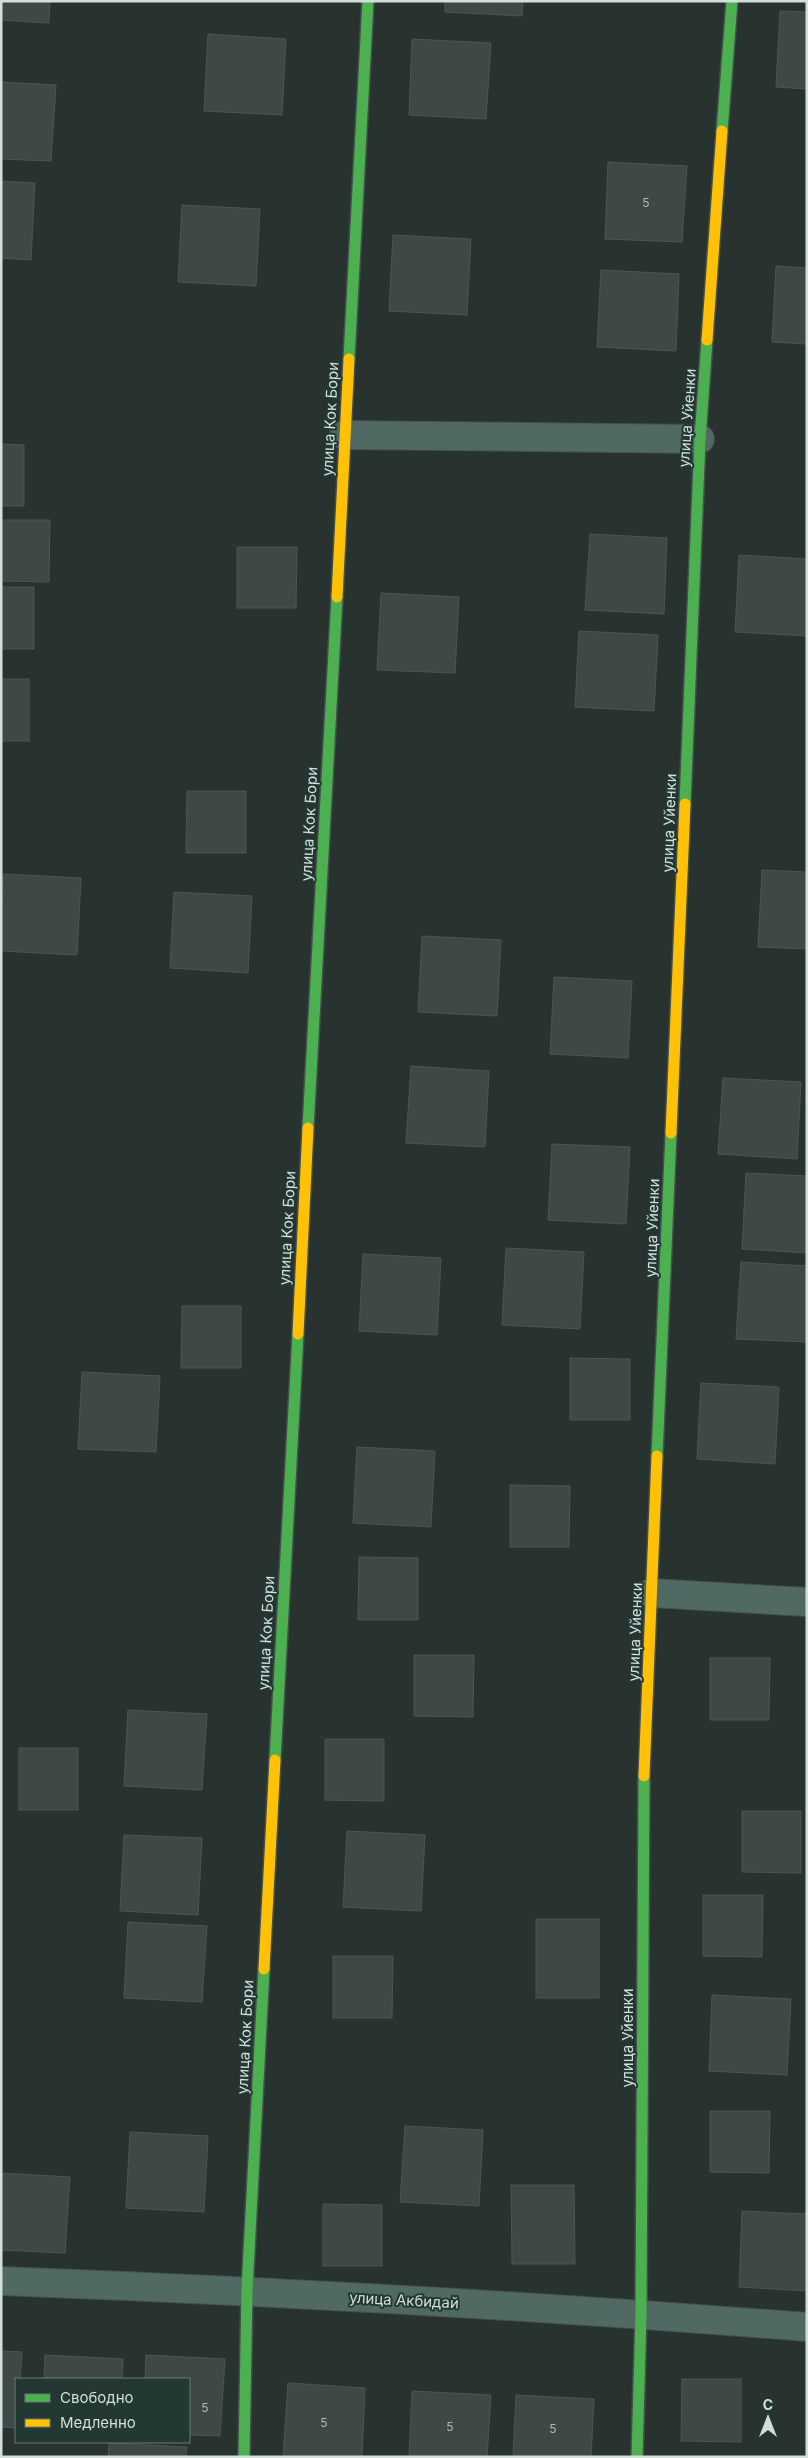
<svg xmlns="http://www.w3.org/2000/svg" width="808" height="2458" font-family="Inter,sans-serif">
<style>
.building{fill:#3f4846;stroke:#4c5553}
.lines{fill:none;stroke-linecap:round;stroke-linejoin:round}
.street-casing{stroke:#444e4b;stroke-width:30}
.fast-casing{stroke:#444e4b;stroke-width:14}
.slow-casing{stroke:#444e4b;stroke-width:14}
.street{stroke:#506963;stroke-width:28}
.fast{stroke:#4caf50;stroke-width:11}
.slow{stroke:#ffc107;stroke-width:11}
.labels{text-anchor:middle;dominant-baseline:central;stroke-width:4;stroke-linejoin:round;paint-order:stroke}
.number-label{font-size:12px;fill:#adb9b6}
.street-label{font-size:15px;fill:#d2dfdb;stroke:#233833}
</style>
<rect width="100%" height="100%" fill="#283330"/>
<g class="building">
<path d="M1,1H50L49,23L1,20Z"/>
<path d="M445,1H523L522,16L445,12Z"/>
<path d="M780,11L807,12V89L776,87Z"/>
<path d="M208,34L286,39L282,115L204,111Z"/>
<path d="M412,39L491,43L486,119L409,115Z"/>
<path d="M1,82L56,85L51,161L1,159Z"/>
<path d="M608,162L687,166L682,242L605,239Z"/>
<path d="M1,181L35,183L31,260L1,258Z"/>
<path d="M182,205L260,209L256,286L178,282Z"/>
<path d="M393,235L471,239L467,315L389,311Z"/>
<path d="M776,266L807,268V344L772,342Z"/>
<path d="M601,270L679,274L676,351L597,347Z"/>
<path d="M1,444L24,445V506H1Z"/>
<path d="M1,520H50L49,582L1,581Z"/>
<path d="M590,534L667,538L664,614L585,610Z"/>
<path d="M237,547H297L296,608H237Z"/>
<path d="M739,555L807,559V636L735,632Z"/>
<rect x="1" y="587" width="33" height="62"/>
<path d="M381,593L459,597L455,673L377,670Z"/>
<path d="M579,631L658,635L654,711L575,707Z"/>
<rect x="1" y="679" width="28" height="62"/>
<path d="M187,791H246V853H186Z"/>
<path d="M762,870L807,872V949L758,947Z"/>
<path d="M3,874L81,878L77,955L1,951Z"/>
<path d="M174,892L252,896L248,973L170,968Z"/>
<path d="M422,936L501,940L497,1016L418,1012Z"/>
<path d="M554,977L632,981L628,1058L550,1054Z"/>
<path d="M411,1066L489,1071L485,1147L406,1143Z"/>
<path d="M723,1078L801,1082L797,1159L718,1154Z"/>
<path d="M552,1144L630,1147L626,1224L548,1220Z"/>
<path d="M746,1173L807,1176V1253L742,1249Z"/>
<path d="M506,1248L584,1252L580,1329L502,1325Z"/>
<path d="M363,1254L441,1258L437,1335L359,1331Z"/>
<path d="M741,1262L807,1266V1342L736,1339Z"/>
<path d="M182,1306H241V1368H181Z"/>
<path d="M570,1358L630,1359V1420H570Z"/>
<path d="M82,1372L160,1376L156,1452L78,1449Z"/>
<path d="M701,1383L779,1387L775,1464L697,1459Z"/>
<path d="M357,1447L435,1451L431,1527L353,1523Z"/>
<path d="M510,1485L570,1486L569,1547H510Z"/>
<path d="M359,1557L418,1558V1620H358Z"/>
<path d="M414,1655H474L473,1717L414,1716Z"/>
<path d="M710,1658H770L769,1720H710Z"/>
<path d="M128,1710L207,1714L202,1790L124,1786Z"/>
<path d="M325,1739H384V1801L325,1800Z"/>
<rect x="19" y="1748" width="59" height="62"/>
<path d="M742,1811H801V1873L742,1872Z"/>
<path d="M347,1831L425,1835L421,1911L343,1907Z"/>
<path d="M124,1835L202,1838L198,1915L120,1911Z"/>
<path d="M703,1895H763L762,1957L703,1956Z"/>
<rect x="536" y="1919" width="63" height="79"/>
<path d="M128,1922L207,1926L202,2002L124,1998Z"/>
<path d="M333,1956H393L392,2018H333Z"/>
<path d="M712,1995L791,1999L787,2075L709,2071Z"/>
<path d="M710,2111H770L769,2173L710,2172Z"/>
<path d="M405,2126L483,2130L479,2206L400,2202Z"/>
<path d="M130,2132L208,2136L204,2212L126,2208Z"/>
<path d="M1,2173L70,2177L65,2253L1,2250Z"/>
<path d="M511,2185H574L575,2264H512Z"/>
<path d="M323,2204L382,2205V2266H323Z"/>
<path d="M742,2211L807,2214V2291L739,2287Z"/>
<path d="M1,2351L22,2352L20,2379H16V2428L1,2427Z"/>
<path d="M45,2355L123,2359L122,2379H44Z"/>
<path d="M146,2355L225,2359L220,2436L189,2435V2379H145Z"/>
<path d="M682,2379H741V2442L681,2441Z"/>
<path d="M288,2383L365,2388L362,2457H283Z"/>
<path d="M412,2391L491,2395L487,2457H409Z"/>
<path d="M516,2395L594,2399L591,2457H513Z"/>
<path d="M109,2443L187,2447L186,2457H108Z"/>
</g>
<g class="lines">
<defs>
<g id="street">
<path d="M344,435L700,439"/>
<path d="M651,1593L807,1602"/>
<path d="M1,2281C270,2291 539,2306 807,2327"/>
</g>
<g id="fast">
<path d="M722,131L732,1"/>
<path d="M349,359L368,1"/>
<path d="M685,804L700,439L707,340"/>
<path d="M308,1128L337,597"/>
<path d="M657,1456L671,1133"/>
<path d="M275,1760L298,1334"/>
<path d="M244,2457L247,2290L264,1969"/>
<path d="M637,2457L641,2314L644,1776"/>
</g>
<g id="slow">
<path d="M707,340L722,131"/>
<path d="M337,597L349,359"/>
<path d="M671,1133L685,804"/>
<path d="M298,1334L308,1128"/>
<path d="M644,1776L657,1456"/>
<path d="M264,1969L275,1760"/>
</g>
</defs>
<use href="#street" class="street-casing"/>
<use href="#fast" class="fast-casing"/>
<use href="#slow" class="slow-casing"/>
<use href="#street" class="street"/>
<use href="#fast" class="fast"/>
<use href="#slow" class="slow"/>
</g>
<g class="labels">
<g class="number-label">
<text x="646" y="202">5</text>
<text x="205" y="2407">5</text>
<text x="324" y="2422">5</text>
<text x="450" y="2426">5</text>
<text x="553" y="2428">5</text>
</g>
<g class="street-label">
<text transform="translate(687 418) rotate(-86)">улица Уйенки</text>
<text transform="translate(330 419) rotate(-87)">улица Кок Бори</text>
<text transform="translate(669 823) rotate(-88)">улица Уйенки</text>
<text transform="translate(309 824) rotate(-87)">улица Кок Бори</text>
<text transform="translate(287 1228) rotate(-87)">улица Кок Бори</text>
<text transform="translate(652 1228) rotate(-88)">улица Уйенки</text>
<text transform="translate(635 1632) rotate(-88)">улица Уйенки</text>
<text transform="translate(266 1633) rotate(-87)">улица Кок Бори</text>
<text transform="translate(245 2037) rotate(-87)">улица Кок Бори</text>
<text transform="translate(627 2038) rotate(-90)">улица Уйенки</text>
<text transform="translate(404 2300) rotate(3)">улица Акбидай</text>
</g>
</g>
<rect width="808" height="2458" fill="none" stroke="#d2dfdb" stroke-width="5"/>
<rect x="15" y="2378" width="175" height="65" fill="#233833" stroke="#697b76"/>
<rect x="25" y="2394" width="25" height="8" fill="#4caf50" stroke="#697b76"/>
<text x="60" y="2403" font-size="15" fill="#d2dfdb">Свободно</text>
<rect x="25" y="2419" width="25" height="8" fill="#ffc107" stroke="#697b76"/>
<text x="60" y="2428" font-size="15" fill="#d2dfdb">Медленно</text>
<g transform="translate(768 2418)" stroke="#233833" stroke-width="4" paint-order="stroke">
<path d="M0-4L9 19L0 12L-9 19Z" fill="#d2dfdb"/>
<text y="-8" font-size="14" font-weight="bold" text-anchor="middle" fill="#d2dfdb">С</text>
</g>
</svg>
